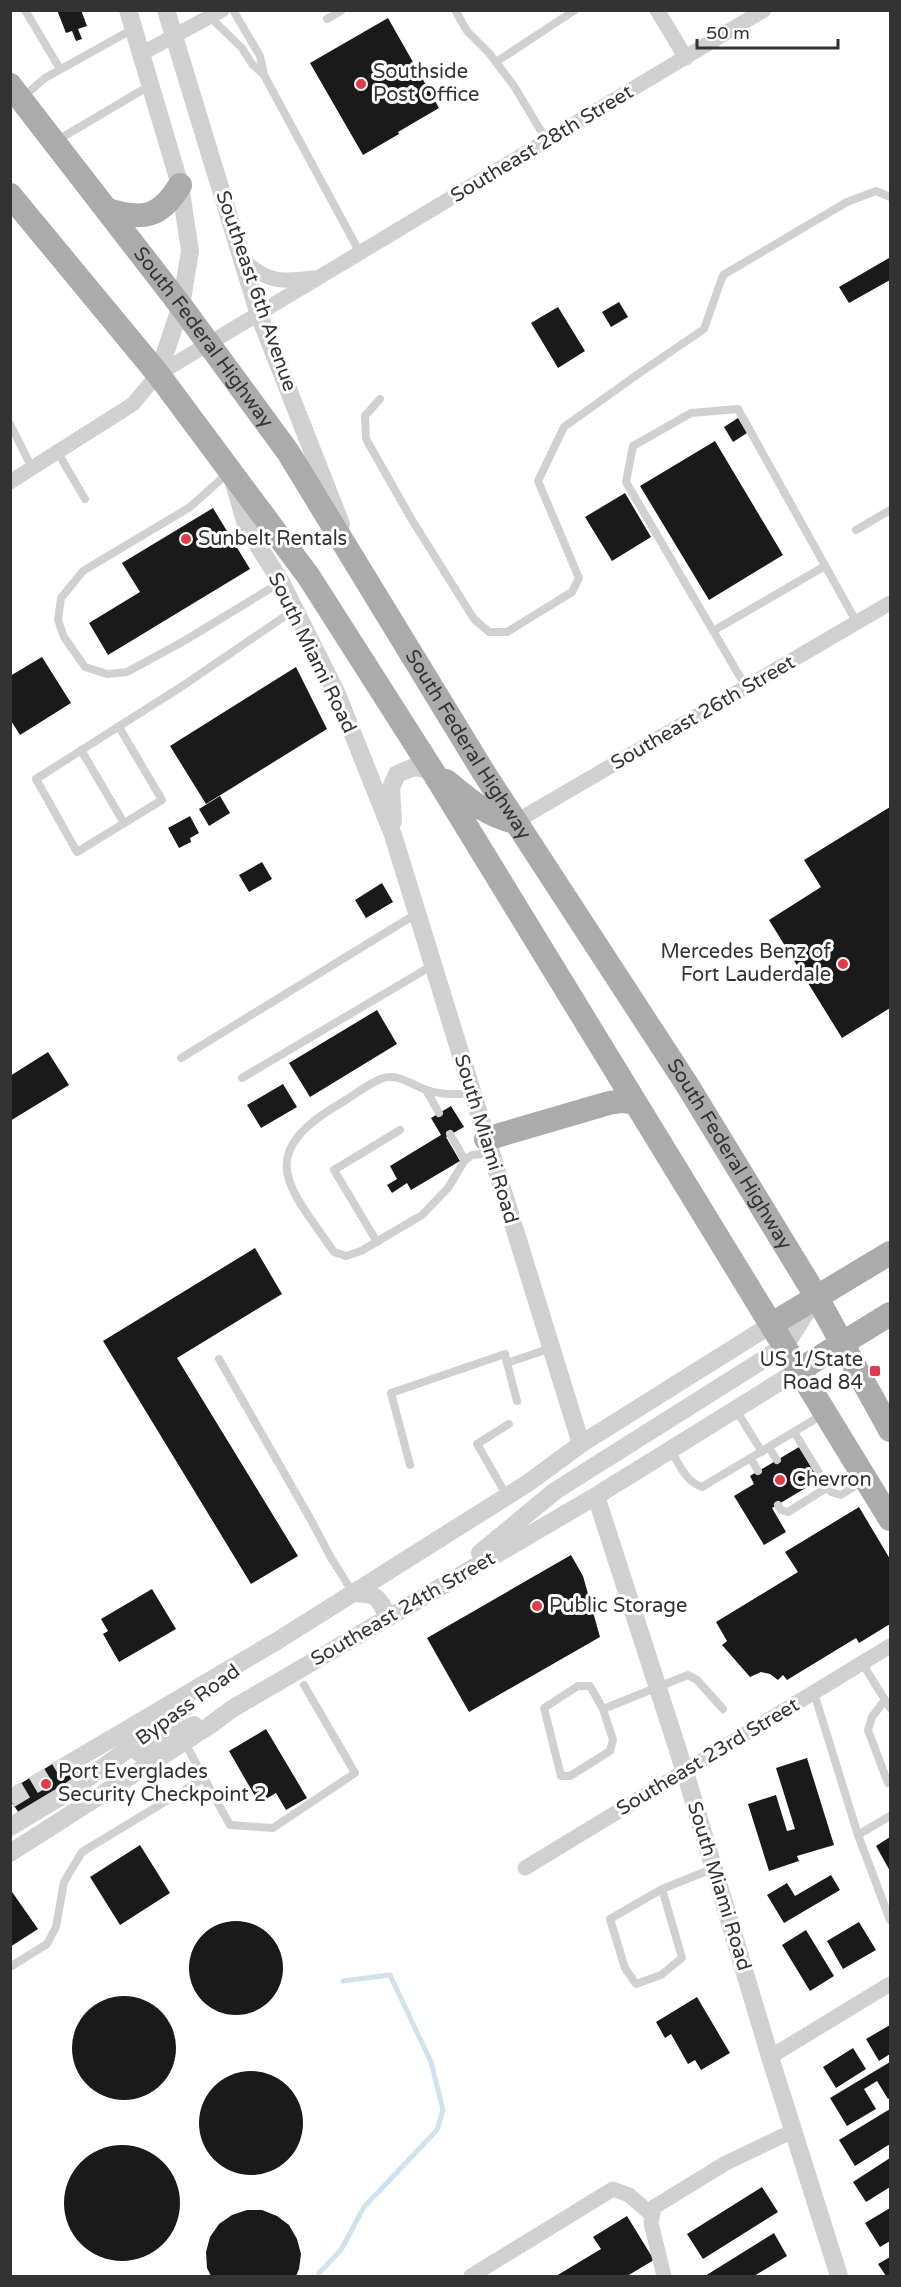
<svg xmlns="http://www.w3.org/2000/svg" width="901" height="2287" font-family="'Varela Round',sans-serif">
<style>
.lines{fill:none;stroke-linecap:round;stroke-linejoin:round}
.stream{stroke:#cfe2ee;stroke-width:5}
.building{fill:#1a1a1a}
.tertiary-tunnel{stroke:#d6d6d6;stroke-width:18;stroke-dasharray:18 9;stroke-linecap:butt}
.service{stroke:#d0d0d0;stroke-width:8}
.minor{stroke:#d0d0d0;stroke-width:15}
.tertiary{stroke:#d0d0d0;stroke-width:18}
.primary{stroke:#ababab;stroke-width:24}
.poi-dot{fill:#e63946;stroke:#fff;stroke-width:2}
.labels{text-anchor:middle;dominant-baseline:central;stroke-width:6;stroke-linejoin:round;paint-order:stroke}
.poi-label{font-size:20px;fill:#333;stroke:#fff;text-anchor:start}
.street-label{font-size:20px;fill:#333;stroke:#fff}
</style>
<rect width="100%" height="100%" fill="#fff"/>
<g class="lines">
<path class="stream" d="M319,2273L341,2250L364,2207L437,2130L443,2110L431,2062L390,1975L343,1981"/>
</g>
<g class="building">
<path d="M57,10H81L87,26L78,29L82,39L76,41L72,31L66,33Z"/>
<path d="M388,18L439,108L398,132L399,134L363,155L310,63Z"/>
<path d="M889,258L890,280L849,303L839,287Z"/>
<path d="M619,302L628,317L611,327L602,312Z"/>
<path d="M558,307L585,351L558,368L531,323Z"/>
<path d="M738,418L747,433L733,442L724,427Z"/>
<path d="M715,441L783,555L709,600L640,486Z"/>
<path d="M625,493L651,537L612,561L585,517Z"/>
<path d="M213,508L250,569L108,655L89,623L140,592L122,563Z"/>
<path d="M42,657L71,703L20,735L10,719V676Z"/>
<path d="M296,667L327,729L206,804L170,746Z"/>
<path d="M220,796L230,813L209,826L199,809Z"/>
<path d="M890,807V1008L842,1038L769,920L821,887L804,860Z"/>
<path d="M190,816L199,833L190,838L191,842L179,848L168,828Z"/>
<path d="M262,862L272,879L249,892L239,875Z"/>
<path d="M382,883L393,902L366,918L355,900Z"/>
<path d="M377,1010L397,1044L310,1097L289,1063Z"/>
<path d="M48,1052L69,1085L10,1121V1076Z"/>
<path d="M283,1084L297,1107L261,1128L247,1105Z"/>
<path d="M451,1106L464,1127L446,1137L460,1161L411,1190L407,1183L392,1193L387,1185L397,1179L390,1166L441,1135L431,1118Z"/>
<path d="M255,1248L282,1294L177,1358L298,1556L251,1584L103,1341Z"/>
<path d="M799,1447L819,1480L772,1508L786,1532L764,1545L734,1496L754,1484L750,1476Z"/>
<path d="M859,1507L890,1559V1624L859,1643L856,1638L787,1680L783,1675L778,1680L770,1674L761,1672L750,1677L722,1645L727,1641L716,1622L798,1572L785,1552Z"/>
<path d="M571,1555L583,1576L600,1637L469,1712L427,1638Z"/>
<path d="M152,1589L176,1629L119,1662L103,1634L108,1631L101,1619Z"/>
<path d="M266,1729L307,1798L286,1810L276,1793L259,1803L229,1751Z"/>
<path d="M67,1755L82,1779L21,1816L10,1800V1790Z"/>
<path d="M807,1758L834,1845L797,1856L799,1861L769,1871L748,1804L776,1795L787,1831L795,1829L776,1768Z"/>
<path d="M890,1837V1871L876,1846Z"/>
<path d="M140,1845L170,1893L120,1925L90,1877Z"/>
<path d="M831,1875L840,1890L784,1923L767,1895L787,1883L795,1896Z"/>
<path d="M10,1889L38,1929L10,1947Z"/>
<circle cx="236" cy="1968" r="47"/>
<path d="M859,1922L876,1950L843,1969L827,1941Z"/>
<path d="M806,1930L834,1976L810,1991L782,1945Z"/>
<circle cx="124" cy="2048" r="52"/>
<path d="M697,1997L730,2053L701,2070L695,2060L688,2064L671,2034L665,2038L656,2022Z"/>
<path d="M890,2025V2054L879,2061L866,2039Z"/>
<path d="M853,2048L866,2069L836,2088L823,2067Z"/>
<path d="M890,2062V2098L888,2099L877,2081L864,2089L876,2109L847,2126L830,2098Z"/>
<circle cx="251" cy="2123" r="52"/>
<path d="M890,2109V2144L855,2166L839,2140Z"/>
<circle cx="122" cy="2203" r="58"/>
<path d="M890,2158V2187L866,2202L853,2182Z"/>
<path d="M762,2187L778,2212L703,2259L687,2234Z"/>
<path d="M890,2208V2241L880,2247L865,2223Z"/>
<path d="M247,2210H262L277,2216L289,2225L297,2239L301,2254L299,2269L296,2276H211L207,2268L206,2252L210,2237L219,2224L232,2215Z"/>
<path d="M627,2216L654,2260L627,2276H556L601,2249L593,2237Z"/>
<path d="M774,2233L787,2256L754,2276H705Z"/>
<path d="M890,2257V2276H886L878,2264Z"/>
</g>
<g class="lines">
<path class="tertiary-tunnel" d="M10,1799L72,1762"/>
<g class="service">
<path d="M25,10L60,69"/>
<path d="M233,10L260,56L264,75L360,253"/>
<path d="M455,10L467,31L489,53L514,86L547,141"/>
<path d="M210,17L242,48L252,64L264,75"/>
<path d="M327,19L342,10"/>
<path d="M496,62L575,10"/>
<path d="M23,97L45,78L133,29"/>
<path d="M56,141L149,86"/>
<path d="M380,399L365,416L366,439L412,520L474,619L489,632H507L572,592L579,578L538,481L564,427L641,372L704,329L723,275L847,202L876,191L890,197"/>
<path d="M10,424L32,468"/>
<path d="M58,453L85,499"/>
<path d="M228,473L190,507L83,571L61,598L58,620L64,637L85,667L107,674L127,672L184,641L281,582"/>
<path d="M856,530L890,510"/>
<path d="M713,631L825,566"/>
<path d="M746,687L626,482L633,446L691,413L738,409L857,623"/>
<path d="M119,727L162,800L77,852L36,779L184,685L294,610"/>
<path d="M81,750L124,823"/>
<path d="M181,1058L416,914"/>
<path d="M242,1078L433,965"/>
<path d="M426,1090L439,1113"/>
<path d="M472,1094C457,1094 441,1095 427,1090C414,1086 403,1076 388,1077C378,1077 351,1097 341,1103C252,1155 289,1187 334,1252L346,1256L361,1251L422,1215L448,1188L465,1160L472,1155L490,1153"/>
<path d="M450,1134L465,1160"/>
<path d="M377,1242L334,1170L400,1130"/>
<path d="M219,1359L311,1520L330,1556L353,1593"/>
<path d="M507,1363L517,1401"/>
<path d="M736,1410L762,1452"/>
<path d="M794,1432L831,1492L841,1495L863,1481"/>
<path d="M769,1448L777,1460"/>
<path d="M671,1451C680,1465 685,1481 702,1487L822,1415"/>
<path d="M751,1459L758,1471"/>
<path d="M410,1465L391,1393L505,1354L507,1363L551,1348"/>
<path d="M507,1496L477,1444L509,1424"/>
<path d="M778,1505L781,1510L788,1512L828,1487"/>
<path d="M862,1663L890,1708"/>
<path d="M814,1693L858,1835L890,1920"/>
<path d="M885,1700L872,1717L868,1730L888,1783"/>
<path d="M603,1709L590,1686H578L544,1708L561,1776H570L610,1751L613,1740L603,1709L688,1675L697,1680L723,1709"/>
<path d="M204,1778L230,1825L273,1828L355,1773L304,1685"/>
<path d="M858,1835L890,1816"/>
<path d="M662,1889L682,1958L661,1975L636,1984L625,1968L610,1919L662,1889L712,1869"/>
<path d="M10,1967L47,1944L56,1927L64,1882L82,1852L204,1778L185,1743"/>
</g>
<g class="minor">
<path d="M657,10L686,58"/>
<path d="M141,54L222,10"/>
<path d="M243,260C268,283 281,282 314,278"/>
<path d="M10,482L133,404L158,374L764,10"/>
<path d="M515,822L890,603"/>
<path d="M525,1868L890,1646"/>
<path d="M770,2057L890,1984"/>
<path d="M471,2276L613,2189L629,2195L652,2215"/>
<path d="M664,2276L651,2223L654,2207L726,2163L793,2131"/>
</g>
<g class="tertiary">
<path d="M128,10L180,185L190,251L181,306L158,374"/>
<path d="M166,10L259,315L341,524"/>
<path d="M234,483L247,528L281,582L337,694L393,835L581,1444"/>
<path d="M393,821L391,788L397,774L414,767L432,770"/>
<path d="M596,1496L685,1772L770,2057L839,2276"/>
<path d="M480,1553L555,1491L785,1346L813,1301"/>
<path d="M353,1593C377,1594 378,1596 388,1617"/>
<path d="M139,1753L194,1725"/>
<path d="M72,1762L277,1641L528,1483L581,1444L772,1324"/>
<path d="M70,1791L186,1707"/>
<path d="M10,1827L80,1785"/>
<path d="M10,1853L209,1726L232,1709L596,1496L799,1370"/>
</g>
<g class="primary">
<path id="s1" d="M10,85L181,306L288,452L484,773L686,1083L816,1296L890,1430"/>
<path d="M10,195L158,374L309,577L432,770L890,1519"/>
<path d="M108,210C143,221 161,217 180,185"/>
<path d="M446,781C470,800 485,815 515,822"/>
<path d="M486,1139L609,1103L622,1101L635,1103"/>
<path d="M772,1324L890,1253"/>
<path d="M799,1370L890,1314"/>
</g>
</g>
<g class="poi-dot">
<circle cx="361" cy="84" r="6"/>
<circle cx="186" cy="539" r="6"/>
<circle cx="843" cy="964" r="6"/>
<rect x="869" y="1365" width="12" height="12" rx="3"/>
<circle cx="780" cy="1480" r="6"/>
<circle cx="537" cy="1606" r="6"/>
<circle cx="46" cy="1784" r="6"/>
</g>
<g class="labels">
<g class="poi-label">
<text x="373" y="72">Southside<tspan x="373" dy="23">Post Office</tspan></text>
<text x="198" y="539">Sunbelt Rentals</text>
<text x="831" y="952" text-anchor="end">Mercedes Benz of<tspan x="831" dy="23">Fort Lauderdale</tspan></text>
<text x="863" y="1360" text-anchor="end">US 1/State<tspan x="863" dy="23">Road 84</tspan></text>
<text x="792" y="1480">Chevron</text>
<text x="549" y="1606">Public Storage</text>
<text x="58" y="1772">Port Everglades<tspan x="58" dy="23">Security Checkpoint 2</tspan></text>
</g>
<g class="street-label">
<text transform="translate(542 144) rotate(-31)">Southeast 28th Street</text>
<text transform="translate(256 291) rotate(71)">Southeast 6th Avenue</text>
<text stroke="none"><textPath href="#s1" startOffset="318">South Federal Highway</textPath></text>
<text transform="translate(312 653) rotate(64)">South Miami Road</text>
<text transform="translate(703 713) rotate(-30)">Southeast 26th Street</text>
<text stroke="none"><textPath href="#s1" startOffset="804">South Federal Highway</textPath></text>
<text transform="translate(486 1139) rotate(73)">South Miami Road</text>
<text stroke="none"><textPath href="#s1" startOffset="1290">South Federal Highway</textPath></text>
<text transform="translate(403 1609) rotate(-30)">Southeast 24th Street</text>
<text transform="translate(188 1705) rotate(-36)">Bypass Road</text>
<text transform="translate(708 1757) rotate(-31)">Southeast 23rd Street</text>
<text transform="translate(719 1886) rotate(73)">South Miami Road</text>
</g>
</g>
<rect width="901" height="2287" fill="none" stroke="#333333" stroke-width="24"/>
<path d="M697 39v9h141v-9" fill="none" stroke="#333333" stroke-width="3"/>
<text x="706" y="39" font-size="18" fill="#333333" stroke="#ffffff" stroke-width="4.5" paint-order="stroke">50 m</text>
</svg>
